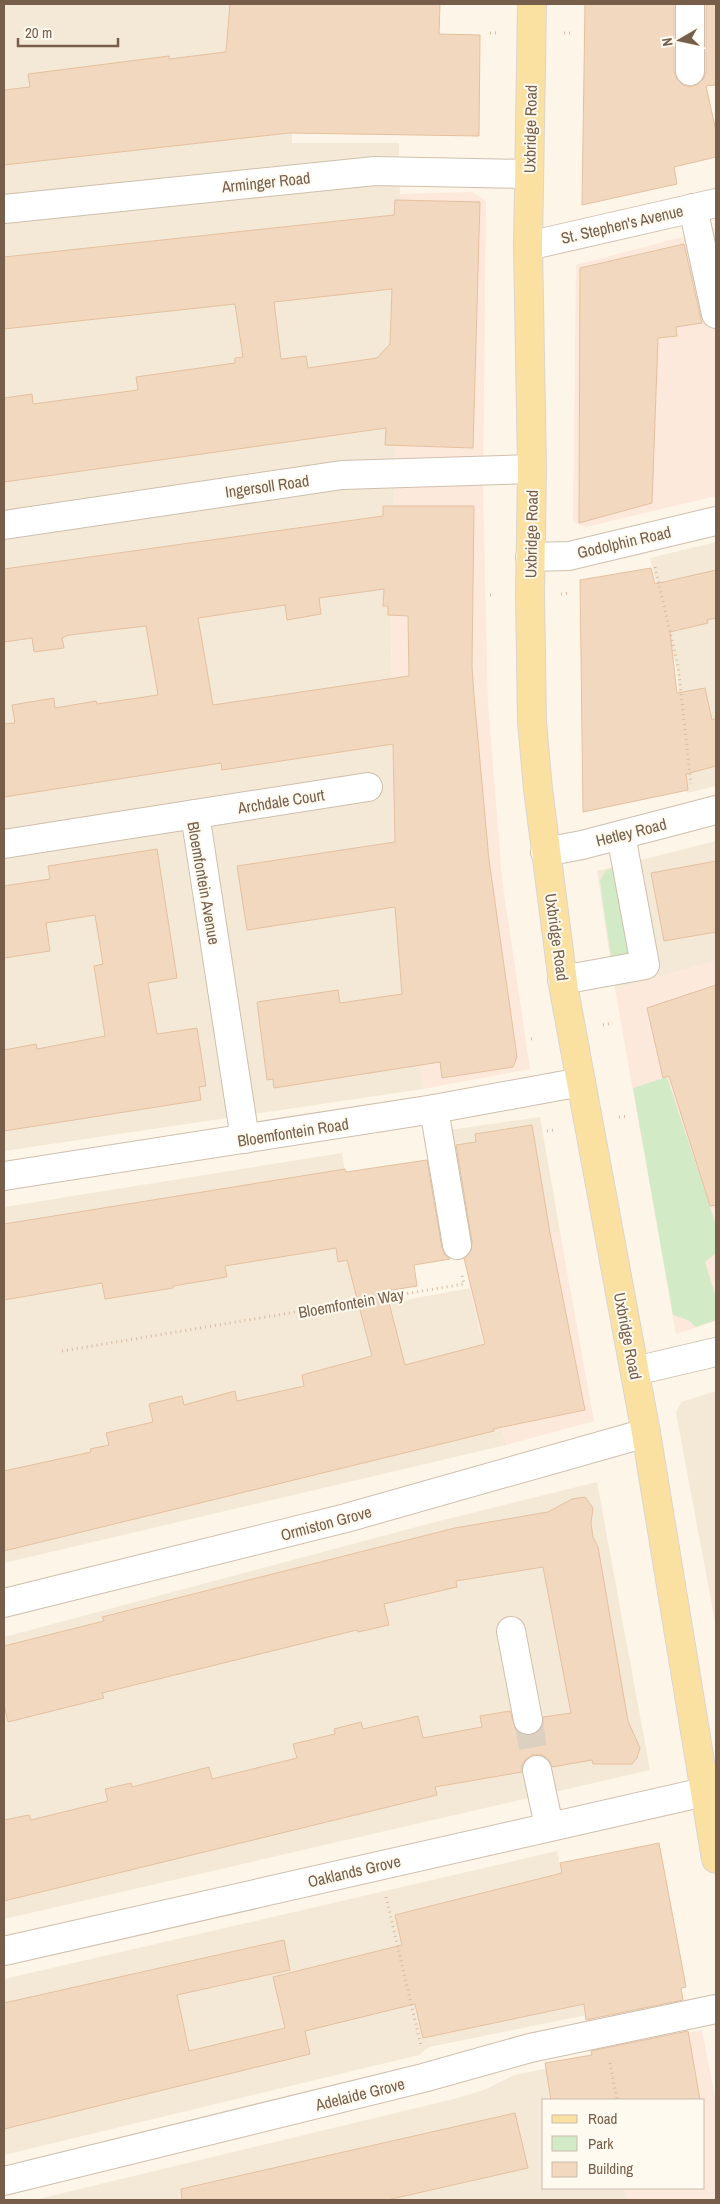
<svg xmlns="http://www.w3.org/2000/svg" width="720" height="2204" font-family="'Archivo Narrow',sans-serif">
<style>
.residential{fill:#f4e9d6}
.commercial{fill:#fde8dc}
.green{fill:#d2ebc6}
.building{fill:#f2d8bf;stroke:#e5c09f;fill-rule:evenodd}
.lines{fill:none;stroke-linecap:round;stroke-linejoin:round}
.minor-tunnel{stroke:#dcd0c1;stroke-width:28;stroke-dasharray:28 14;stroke-linecap:butt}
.minor-casing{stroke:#cfbfad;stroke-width:30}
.major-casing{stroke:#dcd5d0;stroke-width:30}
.path{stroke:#d8bba2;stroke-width:3;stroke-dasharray:1 4;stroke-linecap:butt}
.minor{stroke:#fff;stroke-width:28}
.major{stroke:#fbe1a1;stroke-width:28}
.labels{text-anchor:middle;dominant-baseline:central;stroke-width:4;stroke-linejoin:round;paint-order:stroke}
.street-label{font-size:16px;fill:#775e4b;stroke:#fffaef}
</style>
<rect width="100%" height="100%" fill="#fdf6e8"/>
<g class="residential">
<path d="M4,4H231L228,37L289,35L292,143H399L400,194L391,634L395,839L423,1089L4,1151Z"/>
<path d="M716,542V786L687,793L677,670L650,558Z"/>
<path d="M716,841V961L615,989L597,871Z"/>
<path d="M540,1117L560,1232L461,1248L442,1131Z"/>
<path d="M342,1153L368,1307L470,1288L506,1445L4,1563V1207Z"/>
<path d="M716,1391V1627L676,1413L681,1402Z"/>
<path d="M597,1482L650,1770L4,1919V1637L439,1521Z"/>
<path d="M557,1851L592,2014L429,2047L419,2055L4,2155V1979Z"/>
<path d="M597,2058L606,2100H544V2188H625L627,2200H34L458,2098L486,2089L514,2075Z"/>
</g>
<g class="commercial">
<path d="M473,192L486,201L483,489L488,703L502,879L530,1069L423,1089L405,953L395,839L391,634L400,194Z"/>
<path d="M716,228V496L586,527L573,522L576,265Z"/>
<path d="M716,961V1321L676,1334L615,989Z"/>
<path d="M560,1232L594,1421L506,1445L461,1248Z"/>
<path d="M702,2030L716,2102V2200H627L625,2188H704V2100H606L596,2051Z"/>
</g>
<g class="green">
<path d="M617,866L634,959L612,964L600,881L605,871Z"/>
<path d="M667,1077L716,1225V1253L705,1262L716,1297V1320L696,1327L688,1320L673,1315L633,1088Z"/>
</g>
<g class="building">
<path d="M230,4H440L439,34L480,35L479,136L289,133L4,165V90L30,87L28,74L169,56V59L226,52Z"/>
<path d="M585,4H674V71L677,79L683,85L690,87L697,85L704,78L706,71V4H716V85L706,86L716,131V157L674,167L677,184L582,205Z"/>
<path d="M395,200L480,202L473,448L385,445L386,428L4,482V398L32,394L33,404L138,390L136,377L235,363V358L243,357L235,304L4,329V257L394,215ZM392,289L390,344L377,358L308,368L306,356L281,359L274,302Z"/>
<path d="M684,244L702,323L676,327L677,336L658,338L652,503L579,523L580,268Z"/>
<path d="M383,506H474L472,667L474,696L489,860L517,1057L513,1067L442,1078L440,1062L274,1088L273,1079L267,1080L257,1002L338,990L340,1003L402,994L395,907L247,930L237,866L395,842L393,744L222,770L221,763L4,797V724L15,723L12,705L54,698L55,708L96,701L97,704L158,695L146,626L69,635L62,638L64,648L34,652L32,638L4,642V569L383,516ZM384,589L383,606H388V615L408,616L409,676L213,705L198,618L285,605L287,620L321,614L319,598Z"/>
<path d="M651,568L655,584L716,570V618L707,620L708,623L670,632L677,693L705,688L712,720L716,718V766L686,774L688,790L583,812L580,580Z"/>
<path d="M157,849L177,978L148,983L157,1034L197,1028L206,1086L199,1087L201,1100L4,1131V1050L36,1044L37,1049L105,1036L94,966L103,964L95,915L46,923L50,951L4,958V886L50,879L48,866Z"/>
<path d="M716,861V932L664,941L651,873Z"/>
<path d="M716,985V1205L710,1206L669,1076L663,1078L647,1008Z"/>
<path d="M532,1125L550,1233L585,1410L493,1429L494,1431L4,1551V1471L91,1452L90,1449L109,1445L106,1433L153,1422L149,1404L182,1396L184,1405L235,1391L237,1401L304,1386L302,1375L372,1356L347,1260L338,1262L336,1248L225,1266L227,1277L173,1286V1288L105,1299L102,1283L4,1300V1224L345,1169L346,1172L427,1160L442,1248L445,1255L450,1259L414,1265L417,1286L386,1291L405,1365L485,1344L464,1258L471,1251L472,1242L456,1145L476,1142L475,1134Z"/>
<path d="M585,1497L593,1508L591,1523L593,1537L598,1547L628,1721L640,1748L637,1758L632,1764H593L592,1760L552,1767L549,1760L542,1755H533L526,1759L522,1765V1772L435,1787L437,1795L4,1901V1820L29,1815L31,1820L108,1801L105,1789L131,1783L132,1787L209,1767L212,1779L297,1758L293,1744L335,1734L334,1729L361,1722L363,1729L418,1716L423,1738L482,1727L480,1716L510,1711L516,1730L522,1735H530L539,1731L543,1725V1717L571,1713L543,1567L456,1581L457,1587L384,1604L389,1625L358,1632L357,1630L102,1693L104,1698L8,1722L4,1705V1646L104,1621L102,1617L455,1528L548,1512L572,1499Z"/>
<path d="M659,1843L686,1987L681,1988L683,2000L586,2020L584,2004L423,2038L415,2004L305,2031L310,2054L4,2129V2003L284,1940L290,1970L177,1995L189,2051L285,2028L273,1977L402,1945L395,1915L562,1873L560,1863Z"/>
<path d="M688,2031L700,2100H551L545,2063L592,2055L591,2051Z"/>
<path d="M515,2113L528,2168L387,2200H182L181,2189Z"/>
</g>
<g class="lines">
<path class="minor-tunnel" d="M528,1720L537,1770"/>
<defs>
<g id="minor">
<path d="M690,71V4"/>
<path d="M693,208L716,314"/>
<path d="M4,209L375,171L529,174"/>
<path d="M528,246L716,203"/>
<path d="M4,525L342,475L532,469"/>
<path d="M530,557L569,556L716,521"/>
<path d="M195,814L245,1139"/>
<path d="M4,844L368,787"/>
<path d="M545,852L582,845L716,810"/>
<path d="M562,980L645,965L621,835"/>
<path d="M434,1109L457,1245"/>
<path d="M4,1176L434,1109L581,1082"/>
<path d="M635,1371L716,1352"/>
<path d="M4,1603L346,1518L646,1433"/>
<path d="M511,1631L528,1720"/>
<path d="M537,1770L549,1826"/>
<path d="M4,1951L704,1792"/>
<path d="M4,2181L423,2078L530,2048L716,2009"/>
</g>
<path id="major" d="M532,4L528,246L532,469L530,594L532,722L538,789L564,990L646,1433L716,1859"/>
</defs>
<use href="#minor" class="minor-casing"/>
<use href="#major" class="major-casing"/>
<g class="path">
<path d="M490,33H496"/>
<path d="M564,33H573"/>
<path d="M655,567L678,666L691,784"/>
<path d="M561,594L570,593"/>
<path d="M490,595L495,594"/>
<path d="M603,1025L613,1023"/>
<path d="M531,1039L536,1038"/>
<path d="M619,1117L629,1116"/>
<path d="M547,1131L553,1130"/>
<path d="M62,1351L464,1284L462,1275"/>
<path d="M386,1897L421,2046"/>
<path d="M610,2063L617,2100"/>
</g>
<use href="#minor" class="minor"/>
<use href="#major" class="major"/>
</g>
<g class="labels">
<g class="street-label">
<text transform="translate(530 129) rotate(-89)">Uxbridge Road</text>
<text transform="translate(266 182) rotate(-6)">Arminger Road</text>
<text transform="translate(622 224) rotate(-13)">St. Stephen's Avenue</text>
<text transform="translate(267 486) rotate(-8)">Ingersoll Road</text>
<text transform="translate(531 534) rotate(-89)">Uxbridge Road</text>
<text transform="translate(624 542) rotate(-13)">Godolphin Road</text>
<text transform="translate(281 801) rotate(-9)">Archdale Court</text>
<text transform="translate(631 832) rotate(-14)">Hetley Road</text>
<text transform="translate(204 883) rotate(80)">Bloemfontein Avenue</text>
<text transform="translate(557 937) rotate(82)">Uxbridge Road</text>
<text transform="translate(293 1132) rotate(-9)">Bloemfontein Road</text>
<text transform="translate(351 1303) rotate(-10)">Bloemfontein Way</text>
<text transform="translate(628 1336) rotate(79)">Uxbridge Road</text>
<text transform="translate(326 1523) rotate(-15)">Ormiston Grove</text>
<text transform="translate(354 1871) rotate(-13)">Oaklands Grove</text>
<text transform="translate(360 2094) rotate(-14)">Adelaide Grove</text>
</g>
</g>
<rect width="720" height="2204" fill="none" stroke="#775e4b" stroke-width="10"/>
<rect x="542" y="2099" width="162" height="90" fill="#fffaef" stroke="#c9bcad"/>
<rect x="552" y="2115" width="25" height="8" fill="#fbe1a1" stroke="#c9bcad"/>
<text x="588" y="2124" font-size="15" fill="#775e4b">Road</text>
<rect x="552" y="2136" width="25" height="15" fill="#d2ebc6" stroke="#c9bcad"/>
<text x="588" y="2149" font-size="15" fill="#775e4b">Park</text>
<rect x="552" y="2162" width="25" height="15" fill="#f2d8bf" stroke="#c9bcad"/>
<text x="588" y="2174" font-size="15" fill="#775e4b">Building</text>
<g transform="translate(680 40) rotate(261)" stroke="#fffaef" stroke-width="4" paint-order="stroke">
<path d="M0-4L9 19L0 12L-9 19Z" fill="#775e4b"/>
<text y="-8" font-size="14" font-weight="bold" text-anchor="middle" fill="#775e4b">N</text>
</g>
<path d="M18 38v8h100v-8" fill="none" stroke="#775e4b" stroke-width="2.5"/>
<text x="25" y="38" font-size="15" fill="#775e4b" stroke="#fffaef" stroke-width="4" paint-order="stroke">20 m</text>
</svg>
